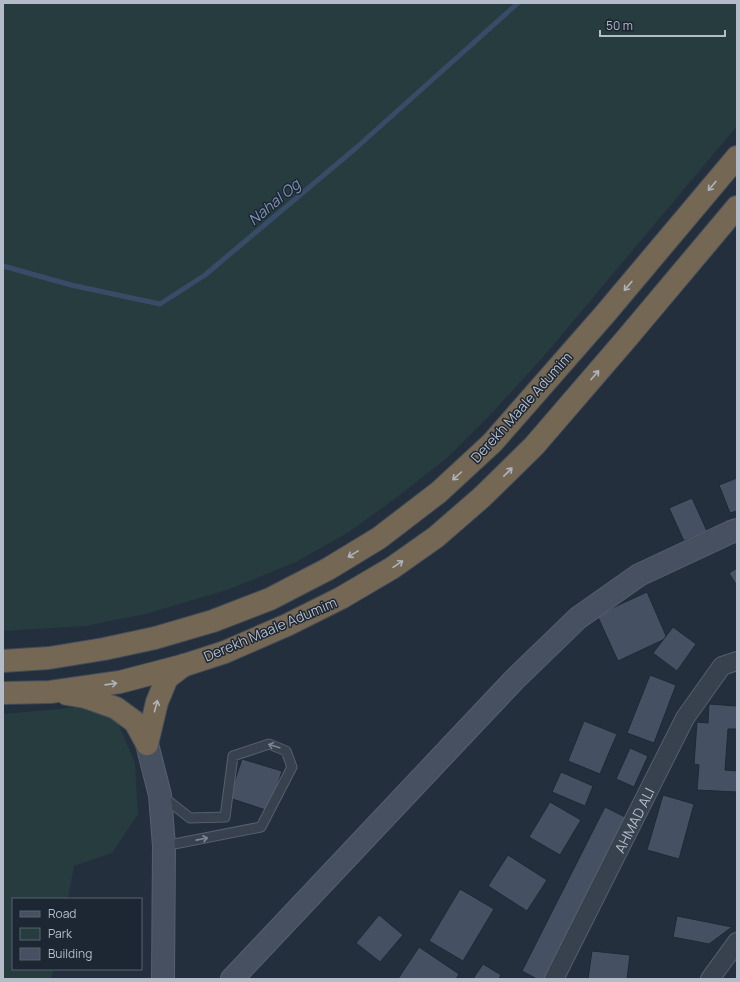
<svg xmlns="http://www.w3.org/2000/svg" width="740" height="982" font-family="Manrope,sans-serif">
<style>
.green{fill:#263c3f}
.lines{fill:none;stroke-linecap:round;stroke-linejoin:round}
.stream{stroke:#394c67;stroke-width:5}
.building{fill:#455162;stroke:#1f2835}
.lane-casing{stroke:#565f6c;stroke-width:11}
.street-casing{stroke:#565f6c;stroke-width:20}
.secondary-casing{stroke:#565f6c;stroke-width:24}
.highway-casing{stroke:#434c59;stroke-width:24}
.lane{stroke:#38414e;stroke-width:9}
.street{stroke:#38414e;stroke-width:18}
.secondary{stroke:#465061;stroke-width:22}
.highway{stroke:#746855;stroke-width:22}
.oneway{stroke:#aeb4bd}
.oneway2{stroke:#7c8592}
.labels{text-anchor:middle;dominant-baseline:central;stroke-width:3;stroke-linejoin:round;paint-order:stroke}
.street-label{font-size:14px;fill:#b4bcc9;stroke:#1d2633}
.water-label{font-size:15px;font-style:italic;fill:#7c92b1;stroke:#1d2633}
</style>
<rect width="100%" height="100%" fill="#242f3e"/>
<g class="green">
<path d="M3,3H737V126L544,356L493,412L447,458L397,497L349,532L296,562L227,590L145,614L85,626L3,631Z"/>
<path d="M92,706L117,721L135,763L138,814L112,853L74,866L68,899H13V969H54L51,979H3V714Z"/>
</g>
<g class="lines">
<path class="stream" d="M3,266L71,285L160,304L205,275L356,148L518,3"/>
</g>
<g class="building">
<path d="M737,478V511L730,513L719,485Z"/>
<path d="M692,498L707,531L684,541L669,508Z"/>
<path d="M737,568V586L729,573Z"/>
<path d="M647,592L667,638L618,661L597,615Z"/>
<path d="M673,627L696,644L677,671L653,653Z"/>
<path d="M650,675L676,685L654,743L627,733Z"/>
<path d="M709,704L737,706V729H728L725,770L737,771V792L697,790L699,765L694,764L697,722L708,723Z"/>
<path d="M584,721L617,734L600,774L568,761Z"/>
<path d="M630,748L648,756L634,787L616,779Z"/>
<path d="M242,759L282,771L269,811L229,798Z"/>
<path d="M561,772L593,786L585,806L552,792Z"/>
<path d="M663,795L694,804L679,859L647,850Z"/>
<path d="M550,802L581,820L560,855L529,837Z"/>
<path d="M605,807L627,818L546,979H537L522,971Z"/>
<path d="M508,855L547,880L527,911L488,886Z"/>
<path d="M460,889L494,909L463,961L429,941Z"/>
<path d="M379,915L403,935L380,962L356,943Z"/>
<path d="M677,916L732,927L709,944L673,937Z"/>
<path d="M419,947L459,974L456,979H398Z"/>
<path d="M592,951L630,955L627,979H588Z"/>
<path d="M483,964L501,975L499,979H473Z"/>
</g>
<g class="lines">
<defs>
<path id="lane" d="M162,796L190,818L225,817L233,756L269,744L286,751L292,767L261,827L164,846"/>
<g id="street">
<path id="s1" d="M554,979L685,718L722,666L737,661"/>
<path d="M710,979L737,942"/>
</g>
<g id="secondary">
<path d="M147,744L160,795L164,846L163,979"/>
<path d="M232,979L514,680L578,618L639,575L731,532L737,530"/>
</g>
<g id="highway">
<path d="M3,661L49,658L104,649L155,638L213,621L270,599L328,569L379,538L439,492L492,443L605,314L737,157"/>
<path d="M3,693L50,692L120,682L185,665L225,652L287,625L341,598L392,568L436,537L482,497L534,446L627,338L737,207"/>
<path d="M67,694L85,697L116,708L135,722L147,744"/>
<path d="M147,744L157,702L167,678L184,665"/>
</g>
</defs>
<use href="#lane" class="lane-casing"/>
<use href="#street" class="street-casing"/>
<use href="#secondary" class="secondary-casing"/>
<use href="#highway" class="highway-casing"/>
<use href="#lane" class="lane"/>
<use href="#street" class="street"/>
<use href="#secondary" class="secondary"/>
<use href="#highway" class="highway"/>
</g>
<defs><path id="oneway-shaft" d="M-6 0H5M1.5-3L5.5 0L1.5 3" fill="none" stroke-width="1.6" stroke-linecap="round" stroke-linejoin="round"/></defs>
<g class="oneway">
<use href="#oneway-shaft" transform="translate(712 186) rotate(130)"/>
<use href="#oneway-shaft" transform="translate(628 286) rotate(130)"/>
<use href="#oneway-shaft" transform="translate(595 375) rotate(-49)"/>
<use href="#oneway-shaft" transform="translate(508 472) rotate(-45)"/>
<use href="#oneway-shaft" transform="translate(457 476) rotate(138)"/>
<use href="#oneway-shaft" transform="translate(353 554) rotate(149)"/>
<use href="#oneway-shaft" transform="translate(398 564) rotate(-34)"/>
<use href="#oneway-shaft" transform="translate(111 684) rotate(-8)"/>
<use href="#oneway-shaft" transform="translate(156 706) rotate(-75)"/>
</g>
<g class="oneway2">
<use href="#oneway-shaft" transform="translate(274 746) rotate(-163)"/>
<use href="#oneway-shaft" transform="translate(202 839) rotate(-11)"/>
</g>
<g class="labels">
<g class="street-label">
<text transform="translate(521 407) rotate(-48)">Derekh Maale Adumim</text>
<text transform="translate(270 629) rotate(-23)">Derekh Maale Adumim</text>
<text stroke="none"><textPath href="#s1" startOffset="178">AHMAD ALI</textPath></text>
</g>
<g class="water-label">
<text transform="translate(274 202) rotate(-40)">Nahal Og</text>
</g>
</g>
<rect width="740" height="982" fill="none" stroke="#b4bcc9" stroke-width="8"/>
<rect x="12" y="898" width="130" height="72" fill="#1d2633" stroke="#59626f"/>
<rect x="20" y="911" width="20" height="6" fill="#465061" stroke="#59626f"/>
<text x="48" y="918" font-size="12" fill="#b4bcc9">Road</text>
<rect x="20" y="928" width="20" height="12" fill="#263c3f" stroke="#59626f"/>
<text x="48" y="938" font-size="12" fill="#b4bcc9">Park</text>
<rect x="20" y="948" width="20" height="12" fill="#455162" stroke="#59626f"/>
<text x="48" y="958" font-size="12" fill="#b4bcc9">Building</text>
<path d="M600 30v6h125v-6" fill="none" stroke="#b4bcc9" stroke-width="2"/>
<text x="606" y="30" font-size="12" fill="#b4bcc9" stroke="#1d2633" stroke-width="3" paint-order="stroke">50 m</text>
</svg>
